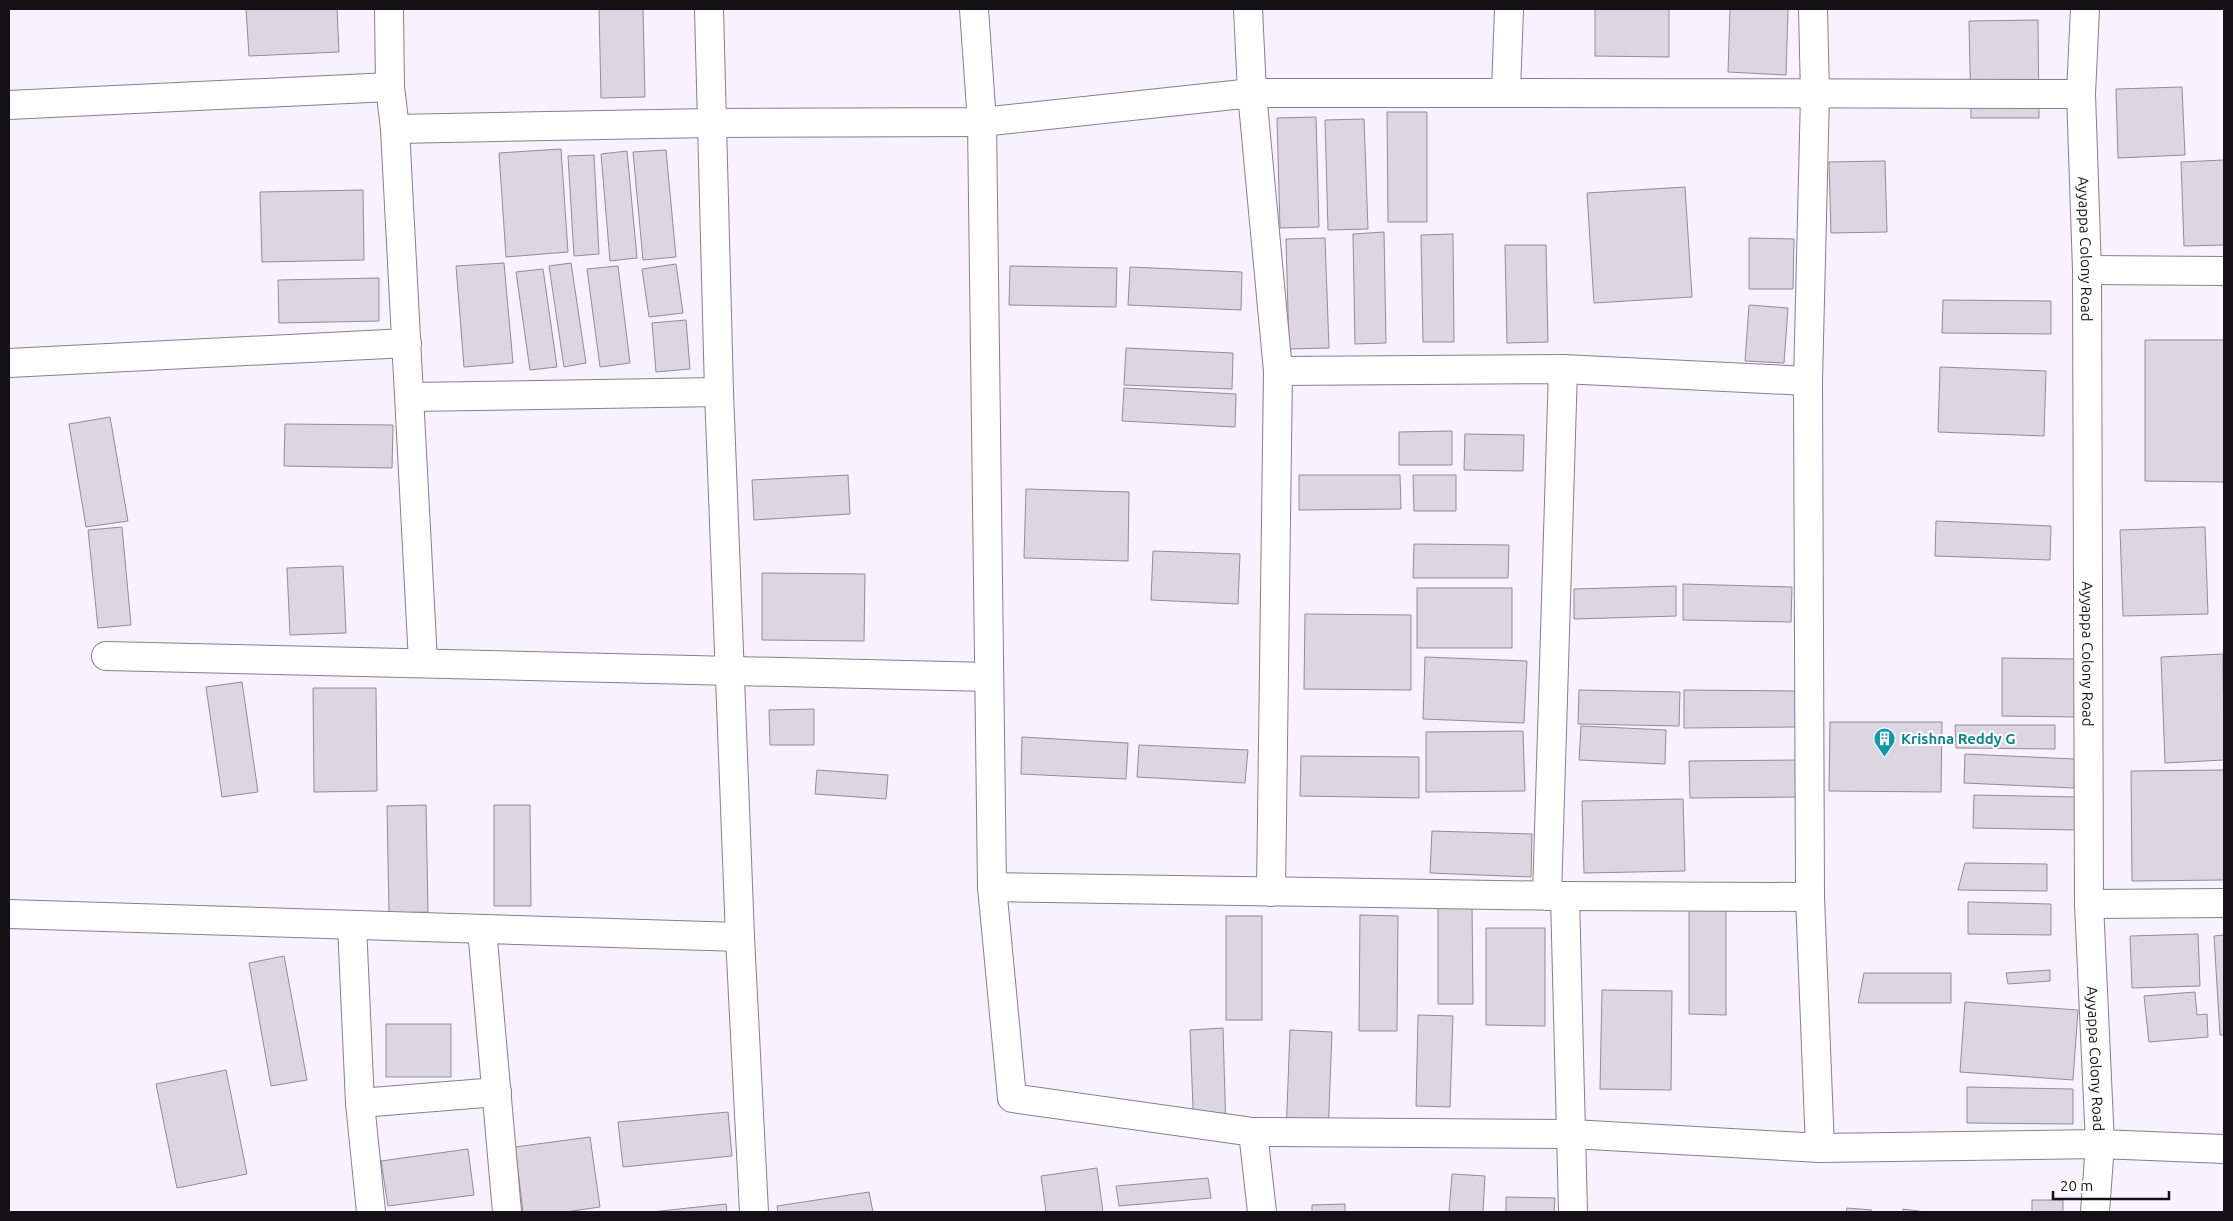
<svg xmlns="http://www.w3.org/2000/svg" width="2233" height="1221" font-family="Ubuntu,sans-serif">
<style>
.building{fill:#dcd5e2;stroke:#928b98}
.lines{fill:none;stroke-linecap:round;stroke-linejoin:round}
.street-casing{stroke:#867f8c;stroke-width:30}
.street{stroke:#fff;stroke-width:28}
.labels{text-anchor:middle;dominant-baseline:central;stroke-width:4;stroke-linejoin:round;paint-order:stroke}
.street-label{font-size:15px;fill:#141116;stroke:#fff}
.culture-label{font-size:15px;font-weight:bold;fill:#0d838f;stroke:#fff;text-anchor:start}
</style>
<rect width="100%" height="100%" fill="#f8f1ff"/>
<g class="building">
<path d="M246,9H337L339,52L249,56Z"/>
<path d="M599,9H643L645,97L601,98Z"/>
<path d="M1595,9H1669V57L1595,56Z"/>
<path d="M1730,9H1788L1786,75L1728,72Z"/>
<path d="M2038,20L2039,118H1971L1969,21Z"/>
<path d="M2182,87L2185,155L2118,158L2116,89Z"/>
<path d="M1387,112H1427V222H1388Z"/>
<path d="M1316,117L1319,227L1280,228L1277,118Z"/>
<path d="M1364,119L1368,229L1328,230L1325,120Z"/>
<path d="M561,149L568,252L506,257L499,153Z"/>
<path d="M666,150L676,257L643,260L633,152Z"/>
<path d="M627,151L637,258L610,261L601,154Z"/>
<path d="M594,155L599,254L574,256L568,156Z"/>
<path d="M2224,160V245L2184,246L2181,162Z"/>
<path d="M1885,161L1887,232L1831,233L1829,162Z"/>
<path d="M1685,187L1692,297L1594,303L1587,193Z"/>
<path d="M363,190L364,260L262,262L260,192Z"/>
<path d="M1384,232L1386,343L1355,344L1353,234Z"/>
<path d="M1453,234L1454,342H1423L1421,235Z"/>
<path d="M1325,238L1329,348L1289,349L1286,239Z"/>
<path d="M1749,238L1794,239L1793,289H1749Z"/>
<path d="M1505,245H1546L1548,342L1507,343Z"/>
<path d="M504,263L513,363L464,367L456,266Z"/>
<path d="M571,263L586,363L564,367L549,266Z"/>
<path d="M676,264L683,313L649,317L642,269Z"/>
<path d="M618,266L630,363L600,367L587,269Z"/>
<path d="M1010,266L1117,268L1116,307L1009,305Z"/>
<path d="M1130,267L1242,272L1241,310L1128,305Z"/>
<path d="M543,269L557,367L530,370L516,272Z"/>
<path d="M379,278V321L279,323L278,280Z"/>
<path d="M1943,300L2051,301V334L1942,333Z"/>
<path d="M1749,305L1788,308L1784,363L1745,361Z"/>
<path d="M686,320L690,369L656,372L652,323Z"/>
<path d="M2145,340H2224V482L2145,481Z"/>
<path d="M1126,348L1233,353L1232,389L1124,385Z"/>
<path d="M1940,367L2046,371L2044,436L1938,432Z"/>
<path d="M1124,388L1236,394L1235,427L1122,421Z"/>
<path d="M110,417L128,521L86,527L69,424Z"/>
<path d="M285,424L393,425L392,468L284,466Z"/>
<path d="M1452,431V465H1399V432Z"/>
<path d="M1465,434L1524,435L1523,471L1464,470Z"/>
<path d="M848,475L850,514L754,520L752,480Z"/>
<path d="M1299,475H1400L1401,509L1299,510Z"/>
<path d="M1413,475H1456V511H1414Z"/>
<path d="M1026,489L1129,492L1128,561L1024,558Z"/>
<path d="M1936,521L2051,526L2050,560L1935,556Z"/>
<path d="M122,527L131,625L98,628L88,530Z"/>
<path d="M2205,527L2208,614L2123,616L2120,530Z"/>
<path d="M1414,544L1509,545L1508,578H1413Z"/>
<path d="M1153,551L1240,554L1238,604L1151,600Z"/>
<path d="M343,566L346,633L290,635L287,568Z"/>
<path d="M762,573L865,574L864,641L762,640Z"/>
<path d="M1683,584L1792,587L1791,622L1683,620Z"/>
<path d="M1676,586V616L1574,619V589Z"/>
<rect x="1417" y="588" width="95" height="60"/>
<path d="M1305,614L1411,615V690L1304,689Z"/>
<path d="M2223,654L2224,760L2165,763L2161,657Z"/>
<path d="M1425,657L1527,661L1524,723L1423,719Z"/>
<path d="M2002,658L2077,659L2076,717L2002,716Z"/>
<path d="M242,682L258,792L222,797L206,687Z"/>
<path d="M313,688H376L377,791L314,792Z"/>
<path d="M1579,690L1680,692L1679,726L1578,724Z"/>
<path d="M1684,690L1796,691V727L1684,728Z"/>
<path d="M814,709V745H770L769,710Z"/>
<path d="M1830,722H1942L1941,792L1829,791Z"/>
<path d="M1955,725H2055V749L1956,748Z"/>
<path d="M1581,726L1666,730L1665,764L1579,760Z"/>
<path d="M1523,731L1525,791L1426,792V732Z"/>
<path d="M1022,737L1128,743L1126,779L1021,774Z"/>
<path d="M1139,745L1248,750L1245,783L1137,777Z"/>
<path d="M1965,754L2075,759L2074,788L1964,783Z"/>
<path d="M1301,756L1419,757V798L1300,796Z"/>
<path d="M1802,760V797L1690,798L1689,761Z"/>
<path d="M817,770L888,775L886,799L815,794Z"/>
<path d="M2224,770V880L2132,881L2131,771Z"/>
<path d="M1974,795L2078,797L2077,830L1973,828Z"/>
<path d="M1683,799L1685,871L1584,873L1582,801Z"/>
<path d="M426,805L428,912L389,913L387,806Z"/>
<path d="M494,805H530L531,906H494Z"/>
<path d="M1432,831L1532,834L1531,877L1430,873Z"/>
<path d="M1965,863L2047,864V891L1958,890Z"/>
<path d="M1968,902L2051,904V935L1968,934Z"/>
<path d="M1438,906H1472L1473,1004H1438Z"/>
<path d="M1689,910H1726V1015L1689,1014Z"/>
<path d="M1360,915L1398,916L1397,1031H1359Z"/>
<rect x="1226" y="916" width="36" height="104"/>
<path d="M1486,928H1545V1026L1486,1025Z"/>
<path d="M2198,934L2200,986L2132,988L2130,936Z"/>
<path d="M2224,935V1035H2220L2214,936Z"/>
<path d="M284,956L307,1080L271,1086L249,963Z"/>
<path d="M2050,970V981L2008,984L2006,973Z"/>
<path d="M1864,973H1951V1003H1858Z"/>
<path d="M1602,990L1672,991L1671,1090L1600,1089Z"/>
<path d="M2195,992L2197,1015L2207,1014L2208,1037L2149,1042L2144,996Z"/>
<path d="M1965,1002L2078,1010L2073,1080L1960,1072Z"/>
<path d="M1418,1015L1453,1016L1450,1107L1416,1106Z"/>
<rect x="386" y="1024" width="65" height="53"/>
<path d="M1223,1028L1226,1133L1194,1134L1190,1030Z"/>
<path d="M1290,1030L1332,1032L1328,1137L1286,1135Z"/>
<path d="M226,1070L247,1174L177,1188L156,1084Z"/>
<path d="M1967,1087L2073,1089V1124L1967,1123Z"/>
<path d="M728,1112L732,1156L623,1167L618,1122Z"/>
<path d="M590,1137L600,1207L565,1212H523L515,1147Z"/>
<path d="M468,1149L474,1195L388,1206L381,1161Z"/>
<path d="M1097,1168L1103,1212H1046L1041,1176Z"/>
<path d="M1452,1174L1485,1176L1483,1212H1449Z"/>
<path d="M1208,1178L1211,1198L1119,1206L1116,1186Z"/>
<path d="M869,1192L873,1212H778L777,1206Z"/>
<path d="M1506,1197L1555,1198L1554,1212H1506Z"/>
<rect x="2032" y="1200" width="31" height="12"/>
<path d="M726,1204L727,1212H651Z"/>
<path d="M1345,1204V1212H1312V1205Z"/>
<path d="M1847,1208L1872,1210L1871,1212H1846Z"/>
<path d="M1903,1209L1926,1212H1903Z"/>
</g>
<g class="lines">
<defs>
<g id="street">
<path d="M389,9L390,87L395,129"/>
<path d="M709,9L719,392L740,937L754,1212"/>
<path d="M974,9L982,122L992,887L1012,1098L1253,1132L1572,1134L1820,1148L2100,1144L2224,1149"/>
<path d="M1248,9L1252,93C1528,91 1805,95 2081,94"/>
<path d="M1813,9L1815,95L1808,381L1810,897L1820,1148"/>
<path id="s1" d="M2085,9L2081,94L2087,270L2089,904L2100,1144L2095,1212"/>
<path d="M1506,91L1509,9"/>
<path d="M9,105L390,87"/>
<path d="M2087,270L2224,271"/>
<path d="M9,363L407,343"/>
<path d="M1278,371L1563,369L1808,381"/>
<path d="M411,397L719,392"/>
<path d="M106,656L989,677"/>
<path d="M423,662L395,129L710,123L982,122L1252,93L1278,371L1271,892"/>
<path d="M992,887L1565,896L1810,897"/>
<path d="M1547,896L1563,369"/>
<path d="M1565,896L1573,1212"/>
<path d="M2089,904L2224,903"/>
<path d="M9,914L740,937"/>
<path d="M352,925L360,1103L371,1212"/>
<path d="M482,929L507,1212"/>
<path d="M360,1103L497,1092"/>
<path d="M1253,1132L1262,1212"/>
</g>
</defs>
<use href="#street" class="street-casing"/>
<use href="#street" class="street"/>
</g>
<defs>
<symbol id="building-pin" viewBox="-11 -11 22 30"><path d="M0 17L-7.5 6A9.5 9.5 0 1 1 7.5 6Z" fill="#0f9aa8" stroke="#fff"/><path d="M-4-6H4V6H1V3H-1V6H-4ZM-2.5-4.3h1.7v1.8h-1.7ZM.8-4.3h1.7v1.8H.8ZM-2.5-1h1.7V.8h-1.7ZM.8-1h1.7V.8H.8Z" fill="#fff"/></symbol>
</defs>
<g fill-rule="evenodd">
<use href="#building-pin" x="1872" y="726" width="25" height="34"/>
</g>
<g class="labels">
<g class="street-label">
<text stroke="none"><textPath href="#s1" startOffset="240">Ayyappa Colony Road</textPath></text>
<text stroke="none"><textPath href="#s1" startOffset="645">Ayyappa Colony Road</textPath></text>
<text stroke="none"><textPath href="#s1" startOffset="1050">Ayyappa Colony Road</textPath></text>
</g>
<g class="culture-label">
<text x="1901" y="738">Krishna Reddy G</text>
</g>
</g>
<rect width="2233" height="1221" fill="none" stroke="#141116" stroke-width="20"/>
<path d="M2053 1191v8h116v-8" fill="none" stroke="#141116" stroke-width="2.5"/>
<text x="2060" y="1191" font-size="15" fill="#141116" stroke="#ffffff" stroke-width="4" paint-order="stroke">20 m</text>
</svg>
